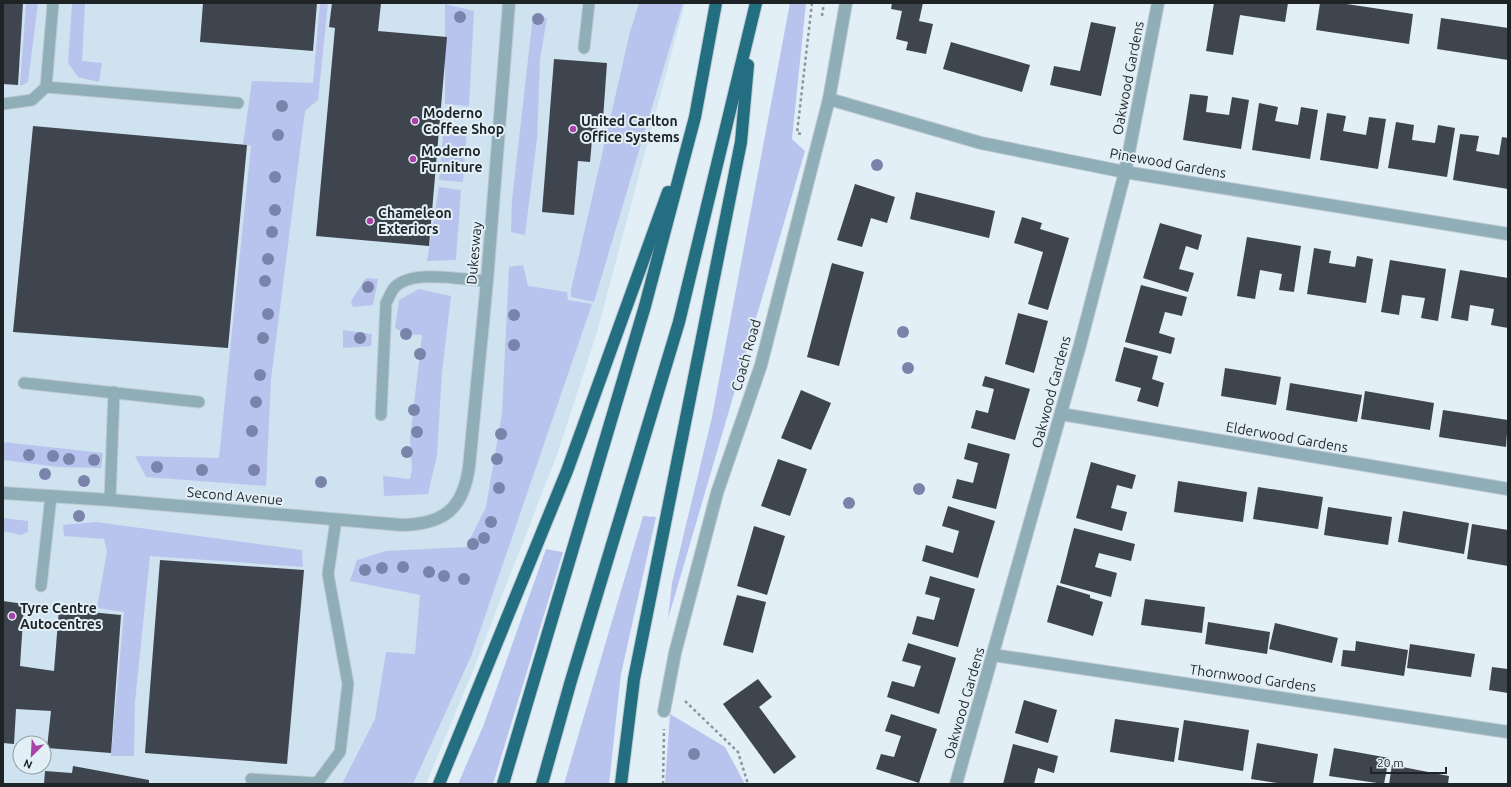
<svg xmlns="http://www.w3.org/2000/svg" width="1511" height="787" font-family="Ubuntu,sans-serif">
<style>
.built{fill:#cee2ef;fill-rule:evenodd}
.green{fill:#b8c4ee}
.building{fill:#3e454e}
.lines{fill:none;stroke-linecap:round;stroke-linejoin:round}
.service-casing{stroke:#bfcad1;stroke-width:13}
.minor-casing{stroke:#bfcad1;stroke-width:14}
.tertiary-casing{stroke:#bfcad1;stroke-width:14}
.trunk-casing{stroke:#bfcad1;stroke-width:14}
.path{stroke:#8b959a;stroke-width:2.5;stroke-dasharray:3 3;stroke-linecap:butt}
.service{stroke:#8faeb7;stroke-width:11}
.minor{stroke:#8faeb7;stroke-width:12}
.tertiary{stroke:#8faeb7;stroke-width:12}
.trunk{stroke:#236e80;stroke-width:12}
.tree{fill:#7a84ab}
.poi-dot{fill:#a842a6;stroke:#e2eff7;stroke-width:1.5}
.labels{text-anchor:middle;dominant-baseline:central;stroke-width:4;stroke-linejoin:round;paint-order:stroke}
.street-label{font-size:14px;fill:#1e2326;stroke:#e2eff7}
.poi-label{font-size:14px;font-weight:bold;fill:#1e2326;stroke:#e2eff7;text-anchor:start}
</style>
<rect width="100%" height="100%" fill="#e2eff7"/>
<path class="built" d="M3,3H685L597,332L558,452L472,673L426,784H3ZM20,743H44V767H20Z"/>
<g class="green">
<path d="M26,3H38L28,82L20,86Z"/>
<path d="M72,3H85L82,61L102,63L99,82L78,77L68,63Z"/>
<path d="M320,3H328L318,100L305,111L271,379L266,486L146,477L135,456L219,458L251,146L243,144L252,81L313,83Z"/>
<path d="M639,3H683L594,302L571,297V290L630,32Z"/>
<path d="M790,3H806L792,139L805,151L668,619L672,583L712,417Z"/>
<path d="M445,4L474,11L469,106L445,104Z"/>
<path d="M533,16L547,18L540,59L537,139L525,235L511,232L512,200Z"/>
<path d="M444,123L467,130L463,182L439,180Z"/>
<path d="M439,187L461,190L456,260L427,261Z"/>
<path d="M523,265L528,286L567,292L568,300L592,304L472,654L413,784H342L375,719L386,652L415,654L420,595L350,581L357,560L386,551L466,547L486,507L502,413L509,267Z"/>
<path d="M366,278L378,279L373,305L353,307L351,301Z"/>
<path d="M419,289L451,296L442,372L437,455L428,494L384,496L383,476L410,479L412,469L410,439L422,335L406,334L395,328L399,300Z"/>
<path d="M343,330L372,334L371,346L343,348Z"/>
<path d="M3,442L103,453L101,468L59,467L3,460Z"/>
<path d="M643,516L656,517L621,674L609,784H564Z"/>
<path d="M3,518L28,521V532L21,535L3,531Z"/>
<path d="M96,522L302,550L303,567L150,556L135,702L134,756H111L124,612L97,608L107,551L104,539L64,536L63,525Z"/>
<path d="M546,549L563,552L493,784H458L484,724Z"/>
<path d="M670,714L725,747L745,784H665Z"/>
</g>
<g class="building">
<path d="M3,3H23L18,85L3,84Z"/>
<path d="M203,3H317L313,51L200,42Z"/>
<path d="M332,3H381L378,31L447,37L429,246L316,236L335,28L329,27Z"/>
<path d="M892,3H923L919,21L933,24L926,54L906,50L908,42L896,39L902,11L891,9Z"/>
<path d="M1214,3H1288L1285,22L1240,15L1233,55L1206,51Z"/>
<path d="M1320,3H1340L1413,14L1409,44L1316,30Z"/>
<path d="M1441,18L1508,28V60L1437,49Z"/>
<path d="M1091,22L1116,27L1101,96L1050,85L1054,66L1080,71Z"/>
<path d="M951,42L1030,65L1022,92L943,69Z"/>
<path d="M554,59L607,63L603,119H598L596,140H592L590,162L578,161L574,215L542,212Z"/>
<path d="M1190,94L1208,96L1206,112L1229,115L1232,97L1249,100L1241,149L1183,140Z"/>
<path d="M1259,103L1278,107L1275,121L1298,125L1301,107L1318,110L1310,159L1252,150Z"/>
<path d="M1327,113L1346,116L1343,131L1366,135L1369,117L1386,119L1378,169L1320,160Z"/>
<path d="M1396,122L1414,125L1412,140L1435,143L1438,125L1455,128L1447,177L1388,168Z"/>
<path d="M33,126L247,145L228,348L13,332Z"/>
<path d="M1460,134L1479,136L1476,151L1499,155L1502,137L1508,138V189L1453,180Z"/>
<path d="M855,184L895,197L887,223L871,218L862,247L837,240Z"/>
<path d="M916,192L995,211L989,238L910,219Z"/>
<path d="M1022,217L1042,223L1040,229L1069,238L1048,310L1028,304L1043,252L1014,243Z"/>
<path d="M1160,223L1202,235L1198,250L1186,246L1179,269L1194,273L1188,292L1143,278Z"/>
<path d="M1247,237L1301,246L1294,292L1279,290L1282,274L1260,270L1255,299L1237,296Z"/>
<path d="M1314,248L1331,251L1329,263L1355,267L1357,256L1373,259L1366,303L1307,294Z"/>
<path d="M1390,260L1446,269L1438,321L1421,318L1425,298L1402,295L1399,315L1381,312Z"/>
<path d="M832,263L864,272L839,366L807,357Z"/>
<path d="M1460,270L1508,278V328L1491,325L1494,309L1470,305L1468,321L1451,318Z"/>
<path d="M1141,285L1187,297L1182,316L1165,312L1159,333L1175,338L1171,354L1125,342Z"/>
<path d="M1018,313L1048,321L1034,373L1005,364Z"/>
<path d="M1124,347L1158,356L1152,379L1164,383L1158,407L1137,401L1141,388L1115,381Z"/>
<path d="M1225,368L1281,377L1276,405L1221,396Z"/>
<path d="M985,376L1030,389L1015,440L971,428L976,410L988,413L994,389L982,386Z"/>
<path d="M1290,383L1362,395L1357,422L1286,410Z"/>
<path d="M801,390L831,403L811,450L781,438Z"/>
<path d="M1365,391L1434,403L1430,430L1361,419Z"/>
<path d="M1443,410L1508,420L1506,447L1439,437Z"/>
<path d="M968,443L1010,454L996,509L952,498L957,479L973,483L978,463L964,459Z"/>
<path d="M778,459L807,469L790,516L761,506Z"/>
<path d="M1091,462L1136,475L1132,489L1117,485L1111,508L1127,512L1122,531L1076,518Z"/>
<path d="M1178,481L1247,492L1243,522L1174,512Z"/>
<path d="M1258,487L1323,497L1318,529L1253,519Z"/>
<path d="M948,506L995,521L978,578L922,561L926,545L953,553L959,531L942,526Z"/>
<path d="M1328,507L1392,517L1388,545L1324,535Z"/>
<path d="M1403,511L1469,523L1464,554L1398,542Z"/>
<path d="M1472,524L1508,530V566L1467,559Z"/>
<path d="M754,526L785,536L767,595L737,586Z"/>
<path d="M1074,528L1135,544L1131,561L1099,553L1095,567L1117,573L1111,597L1060,583Z"/>
<path d="M160,560L304,570L287,764L145,753Z"/>
<path d="M930,576L975,589L958,647L912,634L917,616L934,620L940,598L925,594Z"/>
<path d="M1057,585L1090,595V598L1103,602L1093,636L1047,622Z"/>
<path d="M737,595L766,602L753,653L723,645Z"/>
<path d="M1145,599L1205,607L1202,633L1141,625Z"/>
<path d="M3,601L24,604L20,666L54,671L59,609L121,615L111,753L47,748L51,711L16,709L14,744L3,743Z"/>
<path d="M1208,622L1270,632L1267,654L1205,644Z"/>
<path d="M1275,623L1338,638L1332,663L1269,649Z"/>
<path d="M1356,641L1408,650L1404,676L1341,666L1343,650L1355,651Z"/>
<path d="M908,643L956,658L939,714L887,697L892,681L914,687L921,666L902,661Z"/>
<path d="M1410,644L1475,654L1471,677L1407,668Z"/>
<path d="M1492,667L1508,669V693L1489,690Z"/>
<path d="M758,679L772,697L759,707L796,757L774,774L723,704Z"/>
<path d="M1024,700L1057,710L1048,743L1015,733Z"/>
<path d="M891,714L937,729L919,783L876,769L881,754L894,757L901,736L885,731Z"/>
<path d="M1115,719L1179,728L1174,762L1110,752Z"/>
<path d="M1184,720L1249,730L1243,771L1178,760Z"/>
<path d="M1257,743L1318,754L1313,784H1284L1251,779Z"/>
<path d="M1013,744L1058,756L1054,773L1038,768L1034,784H1003Z"/>
<path d="M1334,748L1389,758L1384,784L1329,776Z"/>
<path d="M1392,765L1449,776L1448,784H1389Z"/>
<path d="M73,766L149,780V784H44L45,771L72,773Z"/>
</g>
<g class="lines">
<defs>
<g id="service">
<path d="M584,48L589,3"/>
<path d="M46,87L53,3"/>
<path d="M3,104L32,100L46,87L238,103"/>
<path d="M24,383L199,402"/>
<path d="M381,415L386,303C389,298 391,291 395,287C413,269 463,280 487,281"/>
<path d="M110,500L114,392"/>
<path d="M41,586L51,496"/>
<path d="M251,779L317,783L340,752L348,684L328,574L336,520"/>
</g>
<g id="minor">
<path d="M829,99L981,143L1125,172L1508,234"/>
<path d="M1061,414L1508,489"/>
<path d="M993,655L1508,732"/>
<path d="M664,711L675,653L717,493L761,365L829,99L846,3"/>
<path d="M956,784L1080,345L1125,172L1158,3"/>
</g>
<path id="tertiary" d="M3,493L110,500L402,525C444,524 463,509 469,467L487,281L509,3"/>
<g id="trunk">
<path d="M439,784L567,471L668,192"/>
<path d="M503,784L645,306L695,117L716,3"/>
<path d="M542,784L570,684L679,322L756,3"/>
<path d="M621,784L634,679L741,142L748,65"/>
</g>
</defs>
<use href="#service" class="service-casing"/>
<use href="#minor" class="minor-casing"/>
<use href="#tertiary" class="tertiary-casing"/>
<use href="#trunk" class="trunk-casing"/>
<g class="path">
<path d="M822,16L824,3"/>
<path d="M801,134L797,133L812,3"/>
<path d="M685,701L738,752L748,784"/>
<path d="M663,784L664,729"/>
</g>
<use href="#service" class="service"/>
<use href="#minor" class="minor"/>
<use href="#tertiary" class="tertiary"/>
<use href="#trunk" class="trunk"/>
</g>
<g class="tree">
<circle cx="460" cy="17" r="6"/>
<circle cx="538" cy="19" r="6"/>
<circle cx="282" cy="106" r="6"/>
<circle cx="278" cy="135" r="6"/>
<circle cx="877" cy="165" r="6"/>
<circle cx="275" cy="177" r="6"/>
<circle cx="275" cy="210" r="6"/>
<circle cx="272" cy="232" r="6"/>
<circle cx="268" cy="259" r="6"/>
<circle cx="265" cy="281" r="6"/>
<circle cx="368" cy="287" r="6"/>
<circle cx="268" cy="314" r="6"/>
<circle cx="514" cy="315" r="6"/>
<circle cx="903" cy="332" r="6"/>
<circle cx="406" cy="334" r="6"/>
<circle cx="263" cy="338" r="6"/>
<circle cx="360" cy="338" r="6"/>
<circle cx="514" cy="345" r="6"/>
<circle cx="420" cy="354" r="6"/>
<circle cx="908" cy="368" r="6"/>
<circle cx="260" cy="375" r="6"/>
<circle cx="256" cy="402" r="6"/>
<circle cx="414" cy="410" r="6"/>
<circle cx="252" cy="431" r="6"/>
<circle cx="417" cy="432" r="6"/>
<circle cx="501" cy="434" r="6"/>
<circle cx="407" cy="452" r="6"/>
<circle cx="29" cy="455" r="6"/>
<circle cx="53" cy="456" r="6"/>
<circle cx="69" cy="459" r="6"/>
<circle cx="497" cy="459" r="6"/>
<circle cx="94" cy="460" r="6"/>
<circle cx="157" cy="467" r="6"/>
<circle cx="202" cy="470" r="6"/>
<circle cx="254" cy="470" r="6"/>
<circle cx="45" cy="474" r="6"/>
<circle cx="84" cy="481" r="6"/>
<circle cx="321" cy="482" r="6"/>
<circle cx="499" cy="488" r="6"/>
<circle cx="919" cy="489" r="6"/>
<circle cx="849" cy="503" r="6"/>
<circle cx="79" cy="516" r="6"/>
<circle cx="491" cy="522" r="6"/>
<circle cx="484" cy="538" r="6"/>
<circle cx="473" cy="544" r="6"/>
<circle cx="403" cy="567" r="6"/>
<circle cx="382" cy="568" r="6"/>
<circle cx="365" cy="570" r="6"/>
<circle cx="429" cy="572" r="6"/>
<circle cx="444" cy="576" r="6"/>
<circle cx="464" cy="579" r="6"/>
<circle cx="694" cy="754" r="6"/>
</g>
<g class="poi-dot">
<circle cx="415" cy="121" r="4"/>
<circle cx="573" cy="129" r="4"/>
<circle cx="413" cy="159" r="4"/>
<circle cx="370" cy="221" r="4"/>
<circle cx="12" cy="616" r="4"/>
</g>
<g class="labels">
<g class="street-label">
<text transform="translate(1128 78) rotate(-79)">Oakwood Gardens</text>
<text transform="translate(1168 163) rotate(10)">Pinewood Gardens</text>
<text transform="translate(474 253) rotate(-85)">Dukesway</text>
<text transform="translate(746 355) rotate(-74)">Coach Road</text>
<text transform="translate(1051 392) rotate(-75)">Oakwood Gardens</text>
<text transform="translate(1287 437) rotate(10)">Elderwood Gardens</text>
<text transform="translate(235 496) rotate(5)">Second Avenue</text>
<text transform="translate(1253 678) rotate(8)">Thornwood Gardens</text>
<text transform="translate(964 703) rotate(-74)">Oakwood Gardens</text>
</g>
<g class="poi-label">
<text x="423" y="113">Moderno<tspan x="423" dy="16">Coffee Shop</tspan></text>
<text x="581" y="121">United Carlton<tspan x="581" dy="16">Office Systems</tspan></text>
<text x="421" y="151">Moderno<tspan x="421" dy="16">Furniture</tspan></text>
<text x="378" y="213">Chameleon<tspan x="378" dy="16">Exteriors</tspan></text>
<text x="20" y="608">Tyre Centre<tspan x="20" dy="16">Autocentres</tspan></text>
</g>
</g>
<rect width="1511" height="787" fill="none" stroke="#1e2326" stroke-width="8"/>
<g transform="translate(32 755) rotate(204)"><circle r="19" fill="#e2eff7" stroke="#949da3"/>
<path d="M0-3L7 15L0 10L-7 15Z" fill="#a842a6"/>
<text y="-6" font-size="11" font-weight="bold" text-anchor="middle" fill="#1e2326">N</text>
</g>
<path d="M1371 767v6h75v-6" fill="none" stroke="#1e2326" stroke-width="2"/>
<text x="1377" y="767" font-size="12" fill="#1e2326" stroke="#e2eff7" stroke-width="3" paint-order="stroke">20 m</text>
</svg>
